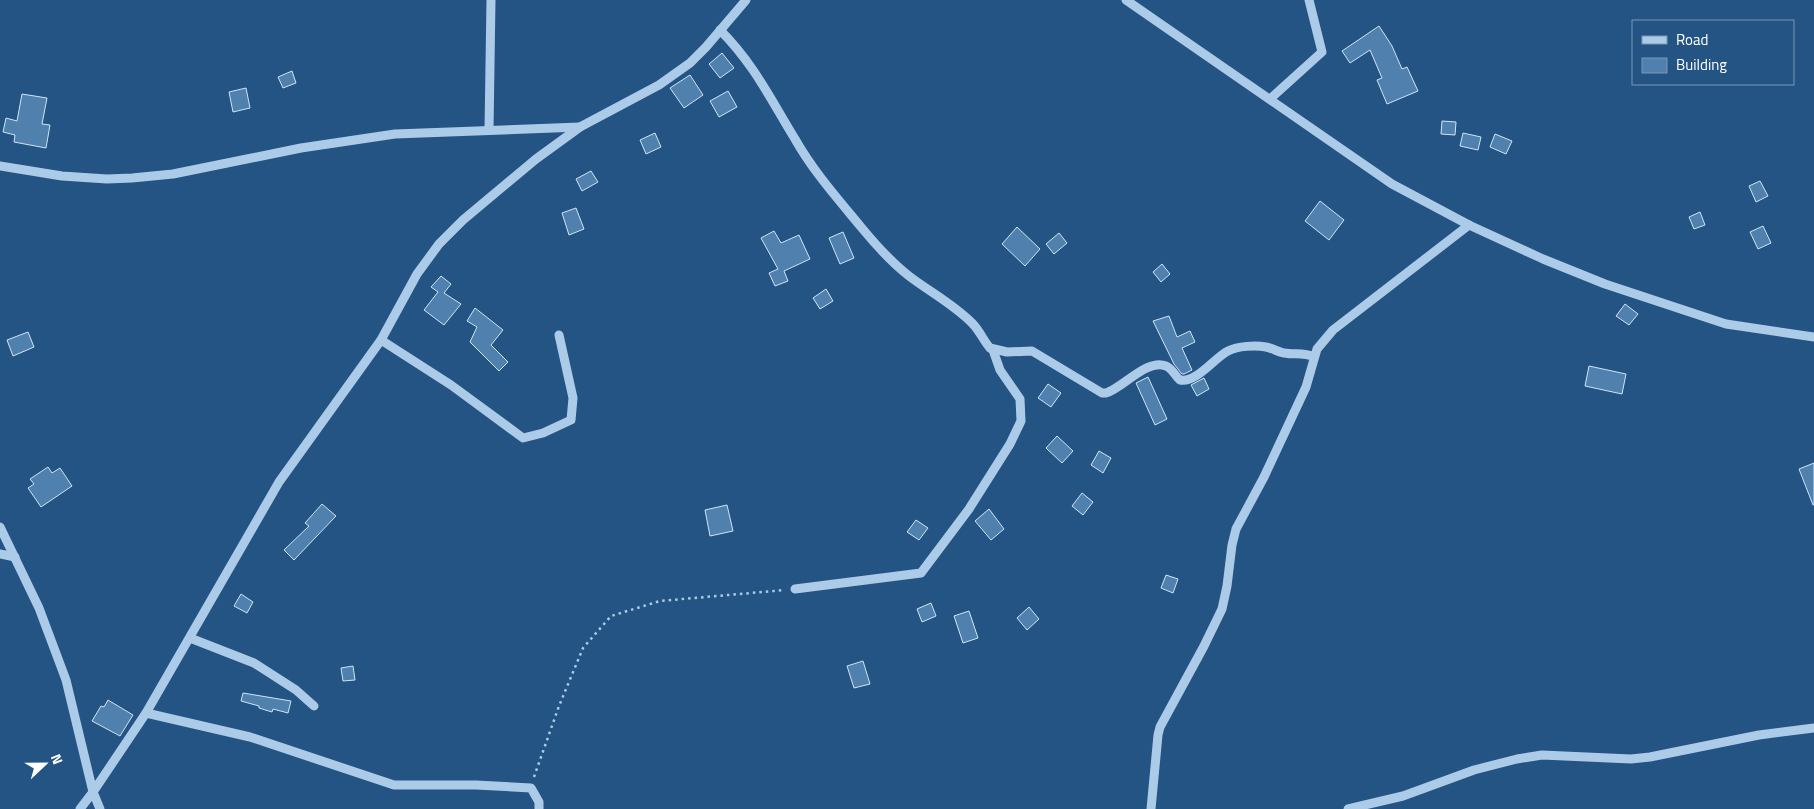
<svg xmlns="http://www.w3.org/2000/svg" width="1814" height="809" font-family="'Titillium Web',sans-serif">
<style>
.building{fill:#5080ae;stroke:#d0e4f6}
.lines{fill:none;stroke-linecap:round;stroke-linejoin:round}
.path{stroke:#accbe8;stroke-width:2.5;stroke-dasharray:2.5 4;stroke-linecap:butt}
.minor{stroke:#accbe8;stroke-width:9}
</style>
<rect width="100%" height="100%" fill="#235484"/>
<g class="building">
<path d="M1379,26L1392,46L1402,69L1407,67L1418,91L1387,104L1377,80L1382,78L1370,50L1350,63L1342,51Z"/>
<path d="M722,53L734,68L720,78L709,64Z"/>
<path d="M292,71L296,83L283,88L278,77Z"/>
<path d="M690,75L703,95L684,108L670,88Z"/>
<path d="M246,88L250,108L233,112L229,92Z"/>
<path d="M728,91L737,107L719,117L710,101Z"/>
<path d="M22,94L47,98L42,124L50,125L46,148L14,142L15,135L3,132L6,118L17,121Z"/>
<path d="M1442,121L1456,122L1455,135L1441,134Z"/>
<path d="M655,133L661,147L646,154L640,140Z"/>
<path d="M1463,133L1481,137L1478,150L1460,146Z"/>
<path d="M1495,134L1512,141L1506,154L1490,147Z"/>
<path d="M591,171L598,182L582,191L576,179Z"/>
<path d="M1760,181L1768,196L1756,202L1749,186Z"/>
<path d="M1320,201L1344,220L1329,240L1305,221Z"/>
<path d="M576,208L584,229L569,235L562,213Z"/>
<path d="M1700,212L1705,225L1694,229L1689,217Z"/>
<path d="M1763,226L1771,243L1758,249L1750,232Z"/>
<path d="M1017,227L1040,249L1025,266L1002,244Z"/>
<path d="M774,231L781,243L799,235L810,259L784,271L788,281L775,286L769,273L778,269L761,238Z"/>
<path d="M843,232L854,258L840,264L829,238Z"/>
<path d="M1059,233L1067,243L1054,254L1046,244Z"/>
<path d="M1162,264L1170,274L1161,282L1153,272Z"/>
<path d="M441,276L451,284L444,293L461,304L444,325L424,310L438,292L431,287Z"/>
<path d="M826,289L833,301L820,309L813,298Z"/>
<path d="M1625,304L1638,314L1629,325L1616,316Z"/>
<path d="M475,308L503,330L491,345L508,362L499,371L470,342L477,327L467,321Z"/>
<path d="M1169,316L1177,337L1190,331L1195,342L1182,348L1192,370L1184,374H1182L1174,364L1153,321Z"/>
<path d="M28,332L34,347L13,356L7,340Z"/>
<path d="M1589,366L1626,374L1622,394L1585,386Z"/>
<path d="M1148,377L1167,419L1155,425L1136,383Z"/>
<path d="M1204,378L1209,389L1197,396L1191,385Z"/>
<path d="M1048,384L1061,393L1051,407L1038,398Z"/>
<path d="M1057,436L1073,451L1062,463L1046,448Z"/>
<path d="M1099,451L1111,458L1103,473L1091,465Z"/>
<path d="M1814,463V505H1813L1799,469Z"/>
<path d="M48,467L52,473L60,468L72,486L41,507L28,488L34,484L30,479Z"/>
<path d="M1082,493L1093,502L1083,515L1072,506Z"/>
<path d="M322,504L336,516L294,560L284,550L309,526L305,523Z"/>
<path d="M727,505L733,531L710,536L705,510Z"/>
<path d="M989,509L1004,529L991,540L975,521Z"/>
<path d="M916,520L928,528L919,540L907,532Z"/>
<path d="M1166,575L1178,579L1173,593L1161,588Z"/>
<path d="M241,594L253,602L247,613L234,606Z"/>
<path d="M931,603L936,616L922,622L917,609Z"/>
<path d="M1029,607L1039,619L1027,630L1017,618Z"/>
<path d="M969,611L978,638L963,643L954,616Z"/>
<path d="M863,661L870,684L854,688L847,666Z"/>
<path d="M353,666L355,680L343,681L341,668Z"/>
<path d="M243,693L291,701L288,713L273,709L272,712L259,708V706L241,701Z"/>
<path d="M108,700L133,715L120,736L92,721L101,706L104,707Z"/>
</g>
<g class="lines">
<path class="path" d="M534,777L559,706L583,648L611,616L660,601L785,590"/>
<g class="minor">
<path d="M1126,0L1392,184L1469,225L1543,259L1605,284L1726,324L1814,337"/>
<path d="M720,30C754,64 771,100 795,139C813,171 838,199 861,227C875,244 891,262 909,276C930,292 953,304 972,323C980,331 983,340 990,348L1007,352L1032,351L1102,393H1106C1123,388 1147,358 1166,366C1172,368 1175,376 1180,380C1197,383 1214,358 1228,351C1238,346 1255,345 1266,347C1272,348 1278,352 1284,353C1295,355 1304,352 1314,357"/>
<path d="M1270,99L1322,52L1309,0"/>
<path d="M489,130L491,0"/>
<path d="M0,166L62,176L107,179L132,178L173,174L301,148L395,134L580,127"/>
<path d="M381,340L451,385L523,438L543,433L571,420L573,398L559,335"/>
<path d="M0,527L39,608L66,680L93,792L100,809"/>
<path d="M0,554L15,557"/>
<path d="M795,589L921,573L969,509L1010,444L1021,421L1020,399L1000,370L993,350"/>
<path d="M190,638L254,663L296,690L314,706"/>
<path d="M146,713L250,737L394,785H476L531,788L539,802V809"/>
<path d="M80,809L93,792L146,713L279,482L381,340L417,274L439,244L463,220L536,159L580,127L659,85L690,63L706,47L746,0"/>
<path d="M1151,809L1158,735L1160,727L1204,646L1222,609L1227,586L1232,545L1236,529L1264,477L1306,387L1317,349L1333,330L1469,225"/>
<path d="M1348,809L1403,796L1474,770L1517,759L1542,755L1631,759L1650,757L1759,735L1814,728"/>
</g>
</g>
<rect x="1632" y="20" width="162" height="65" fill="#235484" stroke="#7b98b5"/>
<rect x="1642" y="36" width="25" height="8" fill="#accbe8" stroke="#7b98b5"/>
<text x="1676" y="45" font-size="15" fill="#ffffff">Road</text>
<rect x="1642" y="58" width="25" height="15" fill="#5080ae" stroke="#7b98b5"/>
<text x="1676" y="70" font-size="15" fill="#ffffff">Building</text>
<g transform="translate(45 764) rotate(68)" stroke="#235484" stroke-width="4" paint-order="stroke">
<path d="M0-4L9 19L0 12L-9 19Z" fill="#ffffff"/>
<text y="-8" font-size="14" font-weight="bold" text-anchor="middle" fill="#ffffff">N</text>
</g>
</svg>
